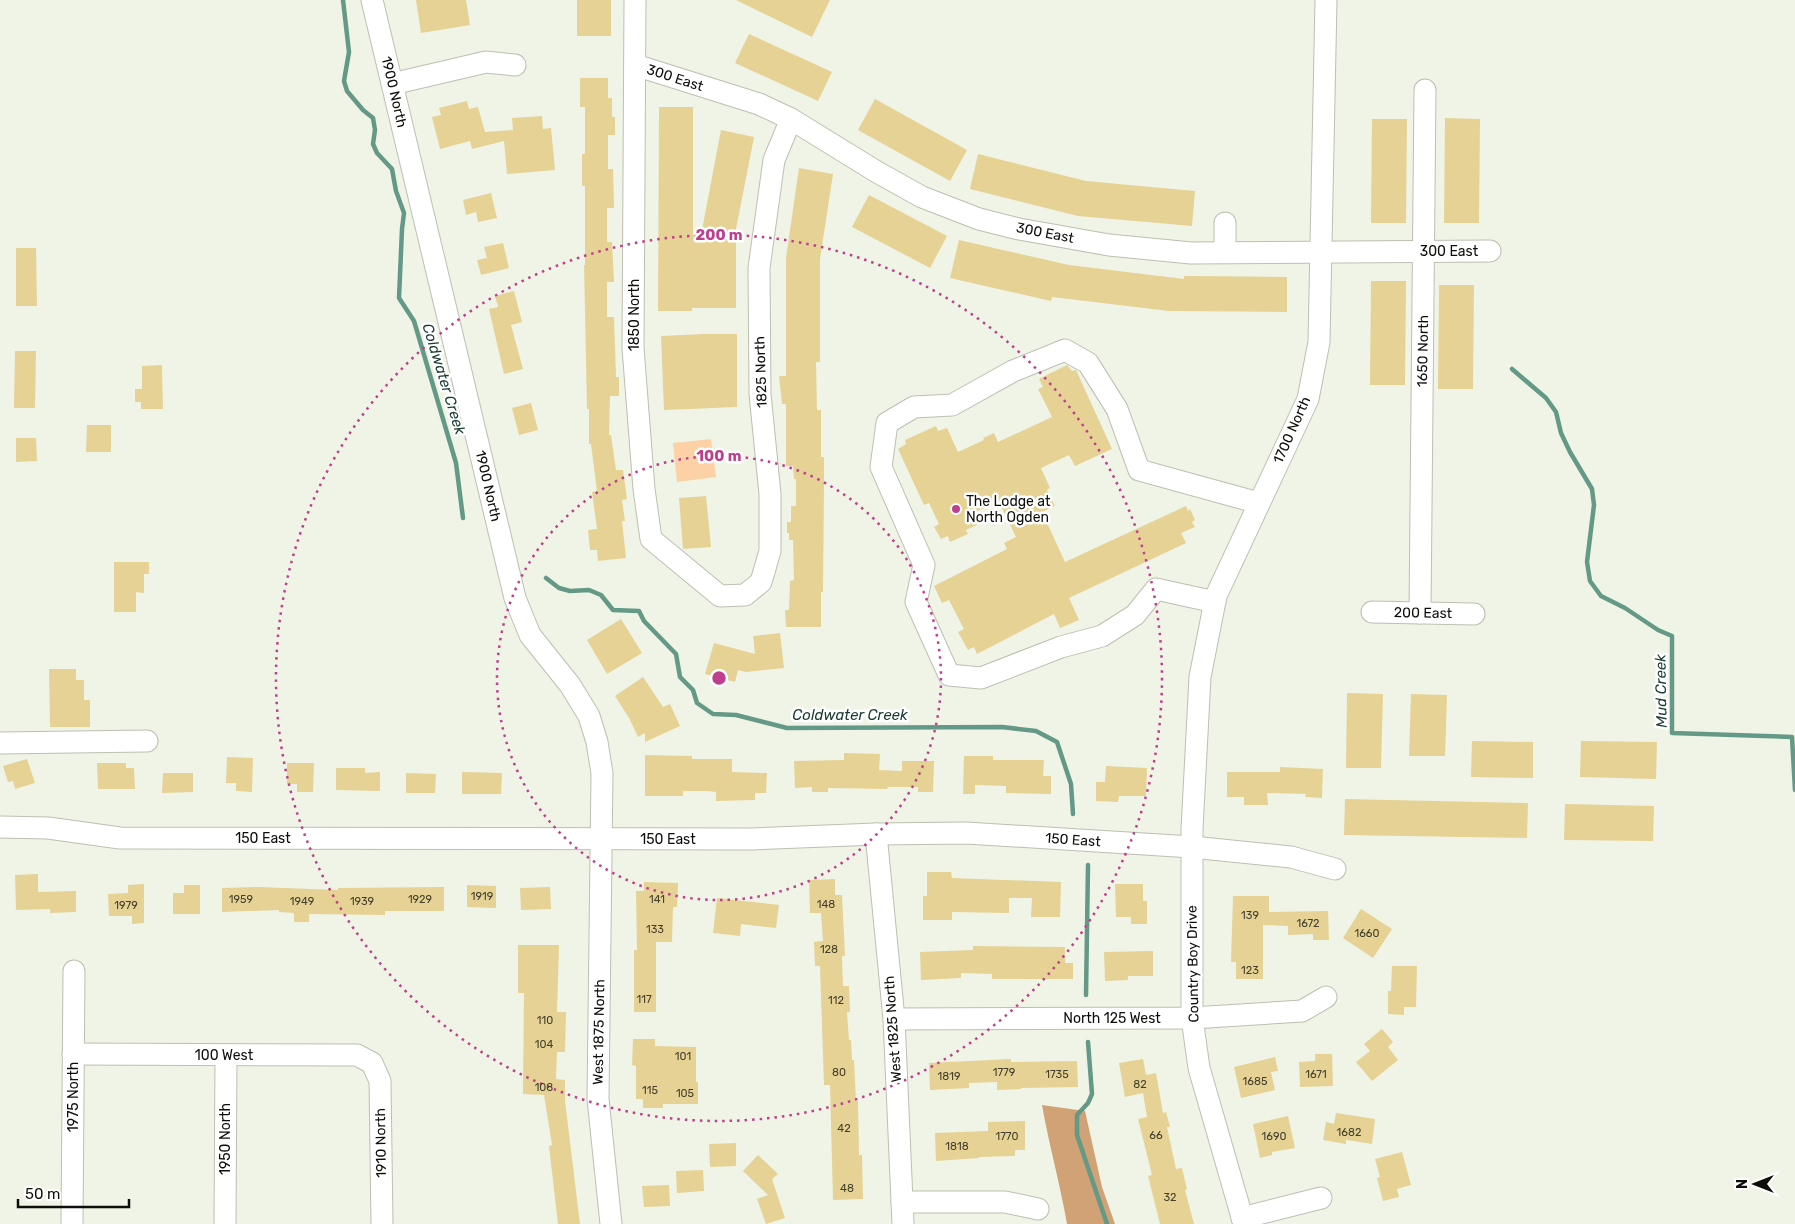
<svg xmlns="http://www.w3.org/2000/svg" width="1795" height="1224" font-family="Rubik,sans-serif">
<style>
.green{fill:#fdd1a6}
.forest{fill:#d0a275}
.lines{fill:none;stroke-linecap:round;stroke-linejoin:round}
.stream{stroke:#659987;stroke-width:4.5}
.building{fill:#e5d294}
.minor-casing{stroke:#bcbfb2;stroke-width:23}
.minor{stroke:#fff;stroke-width:21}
.ring{fill:none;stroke:#bd3f8d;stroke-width:2.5;stroke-dasharray:2.5 5}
.poi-dot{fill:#bd3f8d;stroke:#fff;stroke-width:2}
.labels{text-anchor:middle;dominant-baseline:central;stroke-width:5;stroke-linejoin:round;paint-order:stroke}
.number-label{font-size:11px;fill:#433f2c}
.street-label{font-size:14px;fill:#0d0e0a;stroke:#fff}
.poi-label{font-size:14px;fill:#0d0e0a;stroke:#fff;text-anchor:start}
.water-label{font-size:15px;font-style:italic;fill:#193b31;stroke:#fff}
.centre{fill:#bd3f8d;stroke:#fff;stroke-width:2.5}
.ring-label{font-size:15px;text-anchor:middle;font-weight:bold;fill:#bd3f8d;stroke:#fff;stroke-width:5;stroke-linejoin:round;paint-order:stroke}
</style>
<rect width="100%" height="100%" fill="#f0f4e6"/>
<path class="green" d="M711,439L716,477L677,482L673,443Z"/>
<path class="forest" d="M1042,1105L1085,1111L1102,1187L1115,1224H1067C1060,1184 1049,1145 1042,1105Z"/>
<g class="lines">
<g class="stream">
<path d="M343,0L349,52L344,81L347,91L363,110L373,118L375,130L373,144L377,153L392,169L396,191L404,213L402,229L399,298L414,321L456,463L463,518"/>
<path d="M1512,369L1546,398L1556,412L1561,433L1570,452L1592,489L1594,505L1587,562L1590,581L1601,596L1625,608L1658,630L1672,636V733L1792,737L1795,790"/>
<path d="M546,578L559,588L570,591L589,590L601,595L613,610L639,611L644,621L676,654L680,677L693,690L697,703L713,714L736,715L787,728L1002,727L1036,731L1057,742L1071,784L1073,814"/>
<path d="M1086,995L1088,865"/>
<path d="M1088,1042L1092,1094L1088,1103L1077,1115V1135L1107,1224"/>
</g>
</g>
<g class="building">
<path d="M416,0H466L470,25L421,33Z"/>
<rect x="577" y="0" width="34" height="36"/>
<path d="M736,0H830L812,37Z"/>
<path d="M749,34L832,72L818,101L735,63Z"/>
<path d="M580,78H608V98H612V117H615V135H608V169H613L614,208H607V242H612L614,282H607V317H614L616,377H619V396H610L609,435H611L616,470H623L627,499L622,500L625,521H622L626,558L598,561L597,550H590L588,530L597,529L592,492L597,491L591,444H589V409H587L584,265H585V186H582V154H585V107H580Z"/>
<path d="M875,99L967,150L950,181L858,130Z"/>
<path d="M467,101L469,109L478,107L485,132L513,130L512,118L542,116L543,129L551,128L555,170L507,174L504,141L472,149L470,141L440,149L432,117L441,115L439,108Z"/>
<path d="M659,107H693V235H701L721,130L754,137L736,229V308H692V311H658Z"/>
<path d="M1445,118L1480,119L1479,223H1444Z"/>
<path d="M1372,119H1407L1406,223H1371Z"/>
<path d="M978,154L1086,181L1195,191L1192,226L1078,216L970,189Z"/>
<path d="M799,168L833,174L820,259V362H816L817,410H821V457H824V484L823,592H821V627H786L785,610H789L790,581L794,580L793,540H789V533H787V522H791V506H796V479H794L793,466H786V404H782L779,376H786V258Z"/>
<path d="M491,193L497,218L478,222L476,212L466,215L463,200Z"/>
<path d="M869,195L947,236L930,268L852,227Z"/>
<path d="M959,240L1069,265L1184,279V276L1287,277V312L1169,311L1052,297L1051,301L950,278Z"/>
<path d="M503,243L509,268L481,275L477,260L487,258L484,247Z"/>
<path d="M16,248H36L37,306H16Z"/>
<path d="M1371,281H1406L1405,385H1370Z"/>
<path d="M1439,285H1474L1473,389H1438Z"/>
<path d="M514,291L522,322L511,325L523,369L504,374L489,309L498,307L495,296Z"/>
<path d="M703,334H737V407L664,410L661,336Z"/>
<path d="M15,351H36L35,408H14Z"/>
<path d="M162,365L163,409H141V402H135V389H142V366Z"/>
<path d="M1067,365L1072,371L1076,370L1112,449L1075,466L1069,455L1041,468L1050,488L1047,490L1055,506L1042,512L1065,562L1186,506L1188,511L1190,509L1195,520L1192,522L1195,527L1181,533L1186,543L1069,598L1079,620L1060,628L1054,614L977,654L974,647L968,650L958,632L964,629L949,600L942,603L934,586L1007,549L1004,543L1016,537L999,502L975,512L978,518L974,520L977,525L966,530L968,534L950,542L948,536L941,539L934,527L939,524L929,503L924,505L898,449L906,444L905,440L936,426L938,431L947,428L958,452L984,440L983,438L994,433L998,442L1052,417L1038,389L1043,387L1039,379Z"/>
<path d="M531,403L538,430L519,435L512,408Z"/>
<path d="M87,425H111V452H86Z"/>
<path d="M16,438H36L37,461L16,462Z"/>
<path d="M706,496L711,547L683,549L679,498Z"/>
<path d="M114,562H149V574H144V593L136,592V612H114Z"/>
<path d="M621,619L642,653L607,674L587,640Z"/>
<path d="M780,633L784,668L746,672L738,670L735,682L705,674L714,643L755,654L753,636Z"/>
<path d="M49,669H76V680H84V700H90V727H50Z"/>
<path d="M643,677L663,707L670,704L680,726L645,742V733L638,737L629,718L615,696Z"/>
<path d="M1347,693L1383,694L1381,768H1346Z"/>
<path d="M1411,694L1447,695L1445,756H1409Z"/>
<path d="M1472,741L1533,742V778L1471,777Z"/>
<path d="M1581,741L1657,742L1656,779L1580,777Z"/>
<path d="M844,753L880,754L879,770L902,771V761H934L933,792H918V787H888L887,789L828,788V792H812V787L795,788L794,761L844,760Z"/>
<path d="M645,755L692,756V759H732V772L767,773L766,793H755V800L716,801V792L707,791H683V796H645Z"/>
<path d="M964,756H993V760H1044L1043,776H1051V794L1006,793V786L975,785V794H963Z"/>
<path d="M227,757L253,758L252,792L236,791V783H226Z"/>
<path d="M27,759L35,783L15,789L13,781L8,782L3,766Z"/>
<path d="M97,763H126V768H134L135,789H98Z"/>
<path d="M287,763H314L313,792H297V784H287Z"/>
<path d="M1106,766L1147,768L1146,796H1119L1118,802L1096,801V782H1105Z"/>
<path d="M1280,767L1323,769L1322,798L1305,797L1306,794L1267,793L1268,805H1244V797H1227V772H1280Z"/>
<path d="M336,768H365V773L380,772V791L336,790Z"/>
<path d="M462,772L502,773L501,794H462Z"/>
<path d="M163,773H193V792L162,793Z"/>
<path d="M406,773L436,774L435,793H406Z"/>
<path d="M1345,799L1528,803L1527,838L1344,835Z"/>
<path d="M1565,804L1654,806L1653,841L1564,840Z"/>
<path d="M927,872H951L952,878L1061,882L1060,917H1031L1032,898H1009V913L952,912V920H923V896H927Z"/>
<path d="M38,874V892L76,891V912L50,913V909L16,910L15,875Z"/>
<path d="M835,879V895H842L845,956H842L843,986H849L850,1012H847L849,1040H851L852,1060H854L856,1101H858L859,1155H862L863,1199L833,1200L830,1085H824L820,966H815L814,942L823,941L821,913H810L809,880Z"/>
<path d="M644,882L678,883L677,907H673L672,942H656V1012H634V950H637L636,891H644Z"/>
<path d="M144,884V923L132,924V916H109L108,894L128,893V885Z"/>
<path d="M1115,884H1143V901H1147V924H1131V917H1116Z"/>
<path d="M184,885H200V914H173V893H184Z"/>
<path d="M467,885L496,886V908L467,907Z"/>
<path d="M258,887L338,890V888L444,887V911H385V915L309,914V922H294V913L279,912V910L222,912V888Z"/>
<path d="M550,887L551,909L521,910L520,888Z"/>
<path d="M1233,896H1269V912L1328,911L1329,940H1313V934L1288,935V926L1263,925V979H1236V962H1231Z"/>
<path d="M717,898L779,905L776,928L741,924L740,936L713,933Z"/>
<path d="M1361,909L1392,929L1373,958L1343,938Z"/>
<path d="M518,945H559L557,1012H566L565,1052H557L556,1079L565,1080V1101L580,1224H558L549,1146L552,1145L544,1095L523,1094L524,993H518Z"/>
<path d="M973,946L1065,947V963H1073V979H992V974L961,973V978L921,980L920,952L973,950Z"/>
<path d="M1153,951V976H1128V980L1105,981L1104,952Z"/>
<path d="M1392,966H1417L1416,1007H1404V1015L1388,1014V991H1391Z"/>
<path d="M1382,1029L1393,1042L1388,1047L1398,1060L1372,1081L1356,1062L1370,1051L1364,1044Z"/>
<path d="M633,1039H655V1046L696,1047V1082H698V1104H663V1108H643V1099H636V1066L632,1065Z"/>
<path d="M1315,1054H1332L1333,1086L1300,1087L1299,1062L1315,1061Z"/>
<path d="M1275,1057L1278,1071L1271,1072L1275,1090L1241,1098L1234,1067Z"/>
<path d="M1011,1059V1062L1077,1061L1078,1087L1021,1088V1089L997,1090V1082L969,1083V1088L930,1090L929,1063Z"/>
<path d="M1143,1059L1146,1075L1156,1073L1163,1113L1166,1112L1170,1127H1167L1176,1169L1182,1168L1187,1189L1185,1190L1194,1224H1160L1148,1176L1152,1175L1138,1119L1147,1117L1143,1093L1125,1097L1119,1063Z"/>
<path d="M1336,1113L1375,1119L1372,1144L1346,1140V1144L1323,1140L1326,1122L1334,1124Z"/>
<path d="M1288,1116L1295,1148L1272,1152V1155L1260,1158L1253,1124Z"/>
<path d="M1025,1121V1150H1015V1156L979,1157V1158L936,1161L935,1133L988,1131V1122Z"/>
<path d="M736,1143V1166L710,1167L709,1144Z"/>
<path d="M1402,1152L1411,1185L1397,1189L1399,1197L1383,1201L1377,1178L1380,1177L1375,1159Z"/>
<path d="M758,1155L778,1174L772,1179L785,1218L766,1224L757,1199L768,1195L743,1171Z"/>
<path d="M703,1170L704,1191L677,1193L676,1171Z"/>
<path d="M669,1185L670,1206L644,1207L642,1186Z"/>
</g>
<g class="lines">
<defs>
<g id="minor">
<path d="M372,0L515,598L530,635L570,685L589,716L597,742L602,773L598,1099L611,1224"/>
<path d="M635,0L633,348L644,489L651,539L720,596L745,595L761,582L770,551V494L760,394L759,268L774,160L791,119"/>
<path d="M635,65L759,104L791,119L877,172L922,197L979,219L1019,229L1109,245L1191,253L1490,251"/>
<path d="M392,84L486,62L515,65"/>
<path d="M1225,223V252"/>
<path d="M1215,602L1156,589L1135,615L1102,636L1061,647L981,678L949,675L916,602L924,565L881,467L887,423L914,407L952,405L1013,371L1065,350L1088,363L1117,409L1139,470L1259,503"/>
<path d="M1372,612L1474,614"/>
<path d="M1420,613L1425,90"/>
<path d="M0,743L147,741"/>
<path d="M0,827L48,828L120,838L752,839L876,834L966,833L1192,847L1291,857L1335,869"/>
<path d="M876,834L894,1019L903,1224"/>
<path d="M894,1019L1192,1018L1302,1011L1326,997"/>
<path d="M73,1054L357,1055L372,1063L380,1081L382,1224"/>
<path d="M902,1202H1005L1038,1209"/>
<path d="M1242,1218L1321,1198"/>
<path d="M72,1224L74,971"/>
<path d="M225,1224L226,1055"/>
<path d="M1244,1224L1199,1068L1192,1018V829L1200,677L1216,596L1308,399L1319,342L1326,0"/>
</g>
</defs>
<use href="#minor" class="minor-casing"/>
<use href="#minor" class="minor"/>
</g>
<g class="ring">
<circle cx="719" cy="678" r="222"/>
<circle cx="719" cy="678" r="443"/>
</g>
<circle class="poi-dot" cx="956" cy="509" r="5"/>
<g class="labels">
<g class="number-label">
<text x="482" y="896">1919</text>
<text x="241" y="899">1959</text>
<text x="420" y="899">1929</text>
<text x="657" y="899">141</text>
<text x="302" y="901">1949</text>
<text x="362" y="901">1939</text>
<text x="826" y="904">148</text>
<text x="126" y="905">1979</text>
<text x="1250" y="915">139</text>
<text x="1308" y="923">1672</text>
<text x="655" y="929">133</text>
<text x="1367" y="933">1660</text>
<text x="829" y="949">128</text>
<text x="1250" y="970">123</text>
<text x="644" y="999">117</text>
<text x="836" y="1000">112</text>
<text x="545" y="1020">110</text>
<text x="544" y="1044">104</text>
<text x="683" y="1056">101</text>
<text x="839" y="1072">80</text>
<text x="1004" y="1072">1779</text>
<text x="1057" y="1074">1735</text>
<text x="1316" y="1074">1671</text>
<text x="949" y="1076">1819</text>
<text x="1255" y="1081">1685</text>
<text x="1140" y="1084">82</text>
<text x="544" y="1087">108</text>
<text x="650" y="1090">115</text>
<text x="685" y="1093">105</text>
<text x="844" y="1128">42</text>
<text x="1349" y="1132">1682</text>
<text x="1156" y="1135">66</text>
<text x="1007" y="1136">1770</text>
<text x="1274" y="1136">1690</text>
<text x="957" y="1146">1818</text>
<text x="847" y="1188">48</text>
<text x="1170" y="1197">32</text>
</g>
<g class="street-label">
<text transform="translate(675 78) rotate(18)">300 East</text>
<text transform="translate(394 92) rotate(77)">1900 North</text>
<text transform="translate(1045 233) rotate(11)">300 East</text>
<text x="1449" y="251">300 East</text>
<text transform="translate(634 315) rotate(-90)">1850 North</text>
<text transform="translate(1423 351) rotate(-89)">1650 North</text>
<text transform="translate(761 372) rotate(-92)">1825 North</text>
<text transform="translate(1292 430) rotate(-66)">1700 North</text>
<text transform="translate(488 486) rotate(77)">1900 North</text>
<text transform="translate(1423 613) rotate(1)">200 East</text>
<text x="263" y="838">150 East</text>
<text x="668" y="839">150 East</text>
<text transform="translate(1073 840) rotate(4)">150 East</text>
<text transform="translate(1193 964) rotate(-91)">Country Boy Drive</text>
<text x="1112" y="1018">North 125 West</text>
<text transform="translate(893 1029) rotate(-94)">West 1825 North</text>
<text transform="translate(599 1032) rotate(-89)">West 1875 North</text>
<text x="224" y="1055">100 West</text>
<text transform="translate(73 1097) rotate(-90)">1975 North</text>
<text transform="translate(225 1139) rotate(-90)">1950 North</text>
<text transform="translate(381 1143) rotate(-91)">1910 North</text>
</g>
<g class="poi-label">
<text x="966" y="501">The Lodge at<tspan x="966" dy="16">North Ogden</tspan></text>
</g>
<g class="water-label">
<text transform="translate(444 379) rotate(73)">Coldwater Creek</text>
<text transform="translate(1661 691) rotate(-91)">Mud Creek</text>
<text x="850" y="715">Coldwater Creek</text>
</g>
</g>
<circle cx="719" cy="678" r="8" class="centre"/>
<g class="ring-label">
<text x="719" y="240">200 m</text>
<text x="719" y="461">100 m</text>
</g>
<g transform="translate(1755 1184) rotate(270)" stroke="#ffffff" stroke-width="4" paint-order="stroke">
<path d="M0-4L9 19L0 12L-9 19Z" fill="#0d0e0a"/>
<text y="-8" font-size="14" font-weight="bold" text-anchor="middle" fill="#0d0e0a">N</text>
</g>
<path d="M18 1199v8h111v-8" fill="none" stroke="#0d0e0a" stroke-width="2.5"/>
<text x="25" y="1199" font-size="15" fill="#0d0e0a" stroke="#ffffff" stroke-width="4" paint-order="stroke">50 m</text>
</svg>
